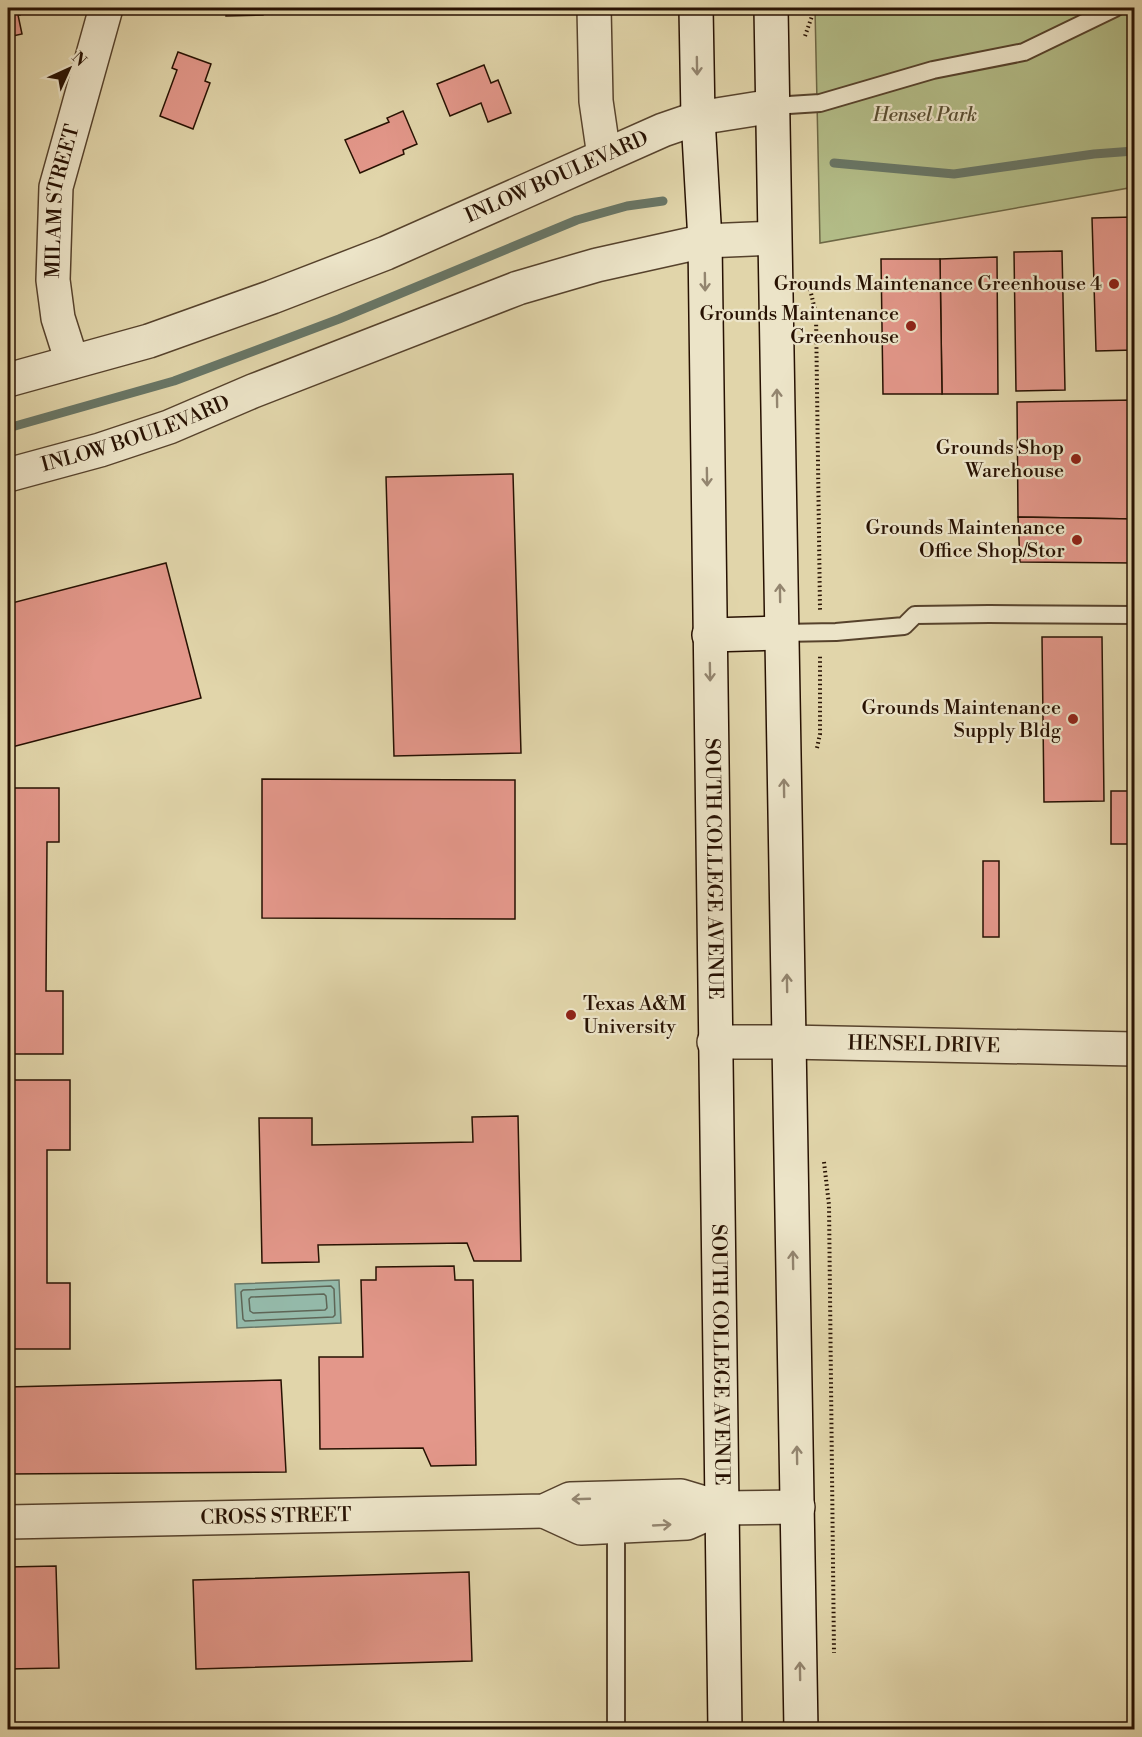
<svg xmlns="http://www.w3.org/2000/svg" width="1142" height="1737" font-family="'Libre Bodoni',serif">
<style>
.green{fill:#b3bd88;stroke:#6d6745;stroke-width:1.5}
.water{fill:#94b9a9;stroke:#687666;stroke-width:1.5}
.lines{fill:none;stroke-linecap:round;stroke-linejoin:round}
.shore{stroke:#5e6556;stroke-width:1.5}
.stream{stroke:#687666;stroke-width:9}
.building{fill:#e3978a;stroke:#271102;stroke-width:1.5}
.service-casing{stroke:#56422c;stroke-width:20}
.minor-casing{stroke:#56422c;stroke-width:36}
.secondary-casing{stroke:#271102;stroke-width:36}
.path{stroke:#271102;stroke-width:4;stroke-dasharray:1.5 3;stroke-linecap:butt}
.service{stroke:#ece4c8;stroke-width:16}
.minor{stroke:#ece4c8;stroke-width:33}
.secondary{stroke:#ece4c8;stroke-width:33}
.oneway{stroke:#93856f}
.poi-dot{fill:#8f2418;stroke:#ece4c8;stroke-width:2}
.labels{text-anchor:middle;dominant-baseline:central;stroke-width:4.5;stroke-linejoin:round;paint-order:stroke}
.park-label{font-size:20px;font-style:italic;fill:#584d31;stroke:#ece4c8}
.street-label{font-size:20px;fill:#271102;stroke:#ece4c8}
.poi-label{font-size:20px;fill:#271102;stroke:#ece4c8;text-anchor:end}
</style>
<rect width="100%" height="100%" fill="#e1d5aa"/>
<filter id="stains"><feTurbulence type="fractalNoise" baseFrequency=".00333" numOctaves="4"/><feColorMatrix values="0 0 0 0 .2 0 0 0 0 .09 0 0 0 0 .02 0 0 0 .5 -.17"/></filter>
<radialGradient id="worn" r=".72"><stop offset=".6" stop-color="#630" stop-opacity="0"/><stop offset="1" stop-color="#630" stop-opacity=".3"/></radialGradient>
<path class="green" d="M815,8H1134V187L820,243Z"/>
<path class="water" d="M339,1280L341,1323L237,1328L235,1284Z"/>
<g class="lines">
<g class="shore">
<path d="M331,1286L334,1289L335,1315L333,1317L245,1321L243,1319L241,1292L243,1290Z"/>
<path d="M324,1294L326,1296L327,1308L325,1310L253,1313L250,1311L249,1299L251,1297Z"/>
</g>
<g class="stream">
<path d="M834,163L954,174L1094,154L1134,151"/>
<path d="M8,428L174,381L339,319L577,220L627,206L663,201"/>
</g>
</g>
<g class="building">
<path d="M8,8H19L20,15H18L22,34L8,37Z"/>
<path d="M226,8H263V15L226,16Z"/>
<rect x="477" y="8" width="35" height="1"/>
<path d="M178,52L211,64L205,81L210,83L193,129L160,116L177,70L172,68Z"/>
<path d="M484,65L491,83L498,80L511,113L488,122L481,103L450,116L437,84Z"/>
<path d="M403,111L417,144L403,150L404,154L360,173L345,140L389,122L387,118Z"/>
<path d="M1134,217V350L1096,351L1092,218Z"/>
<path d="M1062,251L1065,390L1016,391L1014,252Z"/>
<path d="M997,257L998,394H942L940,259Z"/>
<path d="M881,259H940L942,394H883Z"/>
<path d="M1134,400V519L1018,517L1017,402Z"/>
<path d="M513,474L521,753L394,756L386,477Z"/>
<path d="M1018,517L1134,519V563L1020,562Z"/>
<path d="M166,563L201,698L8,748V604Z"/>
<path d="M1042,637H1102L1104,801L1044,802Z"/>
<path d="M262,779L515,780V919L262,918Z"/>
<path d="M8,788H59V842H47L46,991H63V1054H8Z"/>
<rect x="1111" y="791" width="23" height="53"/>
<rect x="983" y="861" width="16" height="76"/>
<path d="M8,1080H70V1150H47V1283H70V1349H8Z"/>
<path d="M518,1116L521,1261H474L467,1243L318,1245L319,1262L262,1263L259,1118H312V1145L473,1142L472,1117Z"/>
<path d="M454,1266L455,1280H473L476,1465L431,1466L423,1448L320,1449L319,1357H363L361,1280H376V1267Z"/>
<path d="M281,1380L286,1472L8,1474V1387Z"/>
<path d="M56,1566L59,1668L8,1669V1567Z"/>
<path d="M469,1572L472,1661L196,1669L193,1580Z"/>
</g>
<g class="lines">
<defs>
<g id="service">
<path d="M773,106L820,103L933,70L1024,52L1115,8"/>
<path d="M781,633L836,632L904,626L915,615L989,614L1134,615"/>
<path d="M616,1730V1527"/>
</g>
<g id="minor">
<path d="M594,8L596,101L604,156"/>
<path id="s1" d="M72,362L58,318L53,280L56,187L106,8"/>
<path id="s2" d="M8,380L149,341L272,297L386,253L663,130L698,118L773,106"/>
<path id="s3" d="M8,475L100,450L169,427L253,391L518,288L597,265L705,241L774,238"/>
<path id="s4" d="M714,1042H788L1134,1049"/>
<path d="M544,1511L581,1528L687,1523L721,1508"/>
<path id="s5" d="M8,1522L544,1511L570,1499L681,1496L721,1508L798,1507"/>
</g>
<g id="secondary">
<path id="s6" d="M696,8L698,118L705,241L725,1730"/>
<path d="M771,8L801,1730"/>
<path d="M709,635L781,633"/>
</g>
</defs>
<use href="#service" class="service-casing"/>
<use href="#minor" class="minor-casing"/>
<use href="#secondary" class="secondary-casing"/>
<g class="path">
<path d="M805,36L812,16V8"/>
<path d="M809,285L816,314L820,610"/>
<path d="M817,748L820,734V654"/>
<path d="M824,1162L829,1205L834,1653"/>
</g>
<use href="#service" class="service"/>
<use href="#minor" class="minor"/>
<use href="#secondary" class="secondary"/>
</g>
<defs><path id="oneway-shaft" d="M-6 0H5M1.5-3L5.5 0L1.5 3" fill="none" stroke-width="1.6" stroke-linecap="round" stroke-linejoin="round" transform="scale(1.5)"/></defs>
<g class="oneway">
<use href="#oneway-shaft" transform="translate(697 66) rotate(89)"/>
<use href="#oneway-shaft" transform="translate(705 282) rotate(89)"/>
<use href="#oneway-shaft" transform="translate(777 398) rotate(-91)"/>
<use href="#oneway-shaft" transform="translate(707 477) rotate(89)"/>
<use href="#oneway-shaft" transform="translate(780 593) rotate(-91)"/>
<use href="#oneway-shaft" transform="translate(710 672) rotate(89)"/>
<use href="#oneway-shaft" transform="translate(784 788) rotate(-91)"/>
<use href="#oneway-shaft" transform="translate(787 983) rotate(-91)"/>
<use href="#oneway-shaft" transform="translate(793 1260) rotate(-91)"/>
<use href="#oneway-shaft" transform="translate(797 1455) rotate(-91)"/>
<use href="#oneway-shaft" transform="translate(581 1499) rotate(178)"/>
<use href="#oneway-shaft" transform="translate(662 1525) rotate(-3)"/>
<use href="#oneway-shaft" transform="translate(800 1671) rotate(-91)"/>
</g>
<g class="poi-dot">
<circle cx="1114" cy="284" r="6"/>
<circle cx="911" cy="326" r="6"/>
<circle cx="1076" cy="459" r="6"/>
<circle cx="1077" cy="540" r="6"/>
<circle cx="1073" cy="719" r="6"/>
<circle cx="571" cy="1015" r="6"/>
</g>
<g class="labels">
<g class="park-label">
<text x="925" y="115">Hensel Park</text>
</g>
<g class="street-label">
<text stroke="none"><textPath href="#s2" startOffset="586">INLOW BOULEVARD</textPath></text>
<text stroke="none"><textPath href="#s1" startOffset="164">MILAM STREET</textPath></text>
<text stroke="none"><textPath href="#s3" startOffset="134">INLOW BOULEVARD</textPath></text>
<text stroke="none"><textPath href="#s6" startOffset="861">SOUTH COLLEGE AVENUE</textPath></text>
<text stroke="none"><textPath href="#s4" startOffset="210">HENSEL DRIVE</textPath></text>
<text stroke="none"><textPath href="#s6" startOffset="1347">SOUTH COLLEGE AVENUE</textPath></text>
<text stroke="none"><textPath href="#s5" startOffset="268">CROSS STREET</textPath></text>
</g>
<g class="poi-label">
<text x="1102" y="284">Grounds Maintenance Greenhouse 4</text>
<text x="899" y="314">Grounds Maintenance<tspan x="899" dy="23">Greenhouse</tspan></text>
<text x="1064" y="448">Grounds Shop<tspan x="1064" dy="23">Warehouse</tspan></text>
<text x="1065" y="528">Grounds Maintenance<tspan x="1065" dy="23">Office Shop/Stor</tspan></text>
<text x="1061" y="708">Grounds Maintenance<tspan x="1061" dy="23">Supply Bldg</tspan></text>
<text x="583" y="1004" text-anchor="start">Texas A&amp;M<tspan x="583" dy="23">University</tspan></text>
</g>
</g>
<rect width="1142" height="1737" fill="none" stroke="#e1d5aa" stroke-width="30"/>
<rect x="9" y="9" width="1124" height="1719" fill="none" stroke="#271102" stroke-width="3"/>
<rect x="15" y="15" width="1112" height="1707" fill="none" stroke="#271102" stroke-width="1.5"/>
<g transform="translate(69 69) rotate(45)" stroke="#ece4c8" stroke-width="4.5" paint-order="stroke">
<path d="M0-4.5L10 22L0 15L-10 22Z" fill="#271102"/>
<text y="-9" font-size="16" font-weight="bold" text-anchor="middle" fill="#271102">N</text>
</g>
<rect width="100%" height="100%" filter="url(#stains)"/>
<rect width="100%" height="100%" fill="url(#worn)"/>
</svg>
